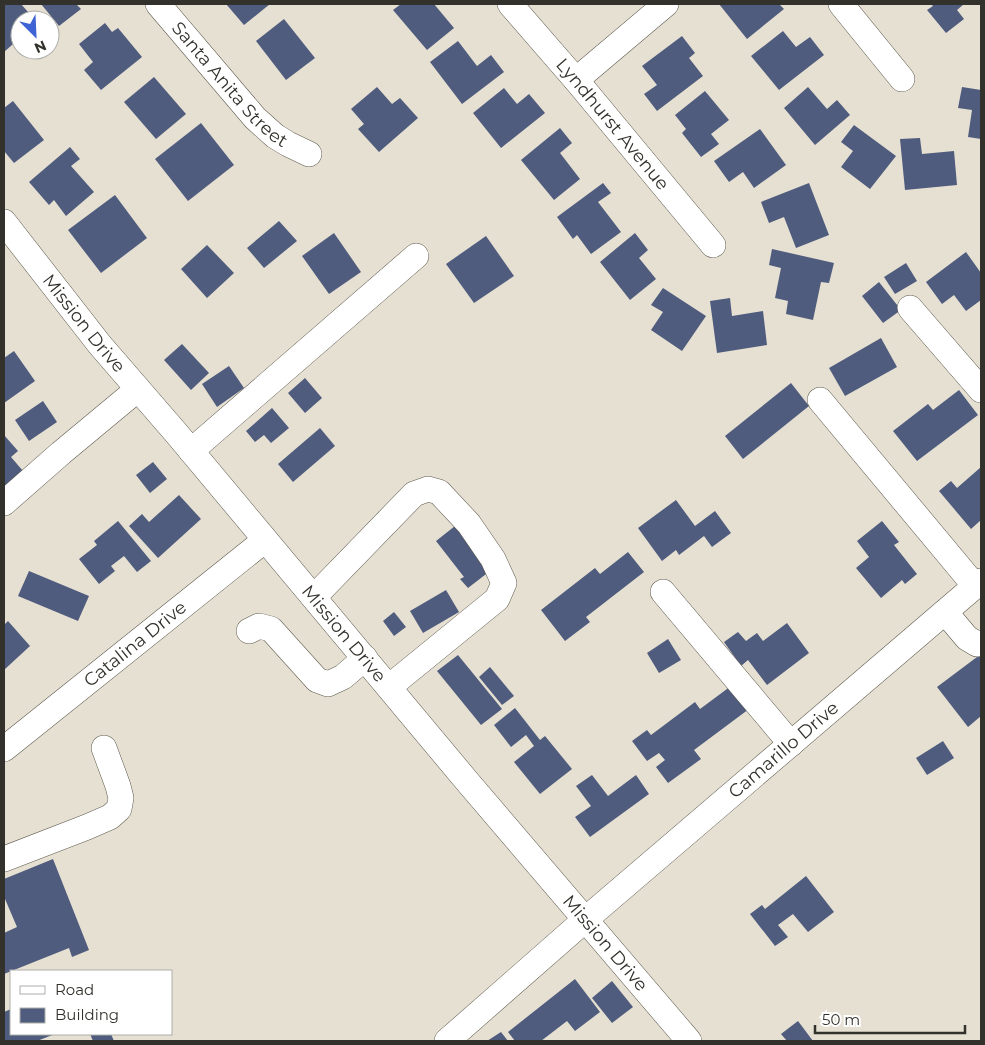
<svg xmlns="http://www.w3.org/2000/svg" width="985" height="1045" font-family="Montserrat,sans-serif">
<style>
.building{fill:#4f5c7d}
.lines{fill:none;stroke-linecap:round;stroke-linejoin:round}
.minor-casing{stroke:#5f5b4f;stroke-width:26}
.minor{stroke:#fff;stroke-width:25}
.labels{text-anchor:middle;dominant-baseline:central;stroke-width:5;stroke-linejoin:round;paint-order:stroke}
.street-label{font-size:18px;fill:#33312b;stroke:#fff}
</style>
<rect width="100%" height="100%" fill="#e6e0d3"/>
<g class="building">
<path d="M4,4H21L35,20H20V38L4,52Z"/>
<path d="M41,4H76L81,9L59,26Z"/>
<path d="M226,4H270L244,25Z"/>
<path d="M401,4H434L454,28L427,50L393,10Z"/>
<path d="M719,4H779L784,9L747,39Z"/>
<path d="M931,4H964L957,10L964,19L946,33L927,10L933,6Z"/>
<path d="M284,19L315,58L286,80L256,41Z"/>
<path d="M105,23L112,32L118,28L142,57L101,90L84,70L93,62L79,44Z"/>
<path d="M783,31L796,47L810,37L824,55L779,90L751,56Z"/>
<path d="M682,36L695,53L689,58L703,76L657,111L644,94L657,85L642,66Z"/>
<path d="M458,41L477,66L491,55L504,72L462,104L430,62Z"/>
<path d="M154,77L186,114L156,139L124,102Z"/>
<path d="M377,87L392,104L400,98L418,118L379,152L358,129L364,124L351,109Z"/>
<path d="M808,87L827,109L837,100L850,115L815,145L784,108Z"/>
<path d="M962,87L981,90V139L968,137L972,110L958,108Z"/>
<path d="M504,88L517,104L529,94L545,113L501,148L473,113Z"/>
<path d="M705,91L729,120L711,134L719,144L701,157L682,133L686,129L675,115Z"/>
<path d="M13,101L44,140L14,163L4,151V108Z"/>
<path d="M201,123L234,165L188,201L155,159Z"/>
<path d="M854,125L896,156L870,189L841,167L853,151L841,142Z"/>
<path d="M560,128L572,143L560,153L580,179L554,200L521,160Z"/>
<path d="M760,129L786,165L754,188L743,172L729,182L714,161Z"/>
<path d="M920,138L922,154L954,151L957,185L905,190L900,139Z"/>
<path d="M70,147L80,159L71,166L94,192L66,216L54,200L49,205L29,182Z"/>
<path d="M603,183L611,193L598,202L621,232L591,254L577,235L573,239L557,217Z"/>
<path d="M809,183L829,235L796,248L784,217L769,223L761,202Z"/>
<path d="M115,195L147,238L101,273L68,230Z"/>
<path d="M279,221L297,241L264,268L247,248Z"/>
<path d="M334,233L361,272L329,294L302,256Z"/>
<path d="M635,233L648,250L639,258L656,279L630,300L600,262Z"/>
<path d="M486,236L514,276L474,303L446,264Z"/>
<path d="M207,245L234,273L207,298L181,269Z"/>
<path d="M772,249L834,263L829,283L821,282L813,320L786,314L788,301L775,298L781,268L769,265Z"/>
<path d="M966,252L981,273V300L966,311L954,295L942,304L926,282Z"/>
<path d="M906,263L917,281L895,294L884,277Z"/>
<path d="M879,282L901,310L883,323L862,296Z"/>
<path d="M663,288L706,316L682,351L651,330L663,312L651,305Z"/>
<path d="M730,298L732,316L763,311L767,345L717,353L710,301Z"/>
<path d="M881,338L897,367L845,396L829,368Z"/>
<path d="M182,344L209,373L191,390L164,360Z"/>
<path d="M14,351L35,381L4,403V358Z"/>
<path d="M229,366L244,388L217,407L202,384Z"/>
<path d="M305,378L322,398L305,413L288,393Z"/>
<path d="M791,383L809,406L743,459L725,436Z"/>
<path d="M959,390L978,415L917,461L893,431L928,404L933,410Z"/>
<path d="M43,401L57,422L29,441L15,420Z"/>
<path d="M272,408L289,428L271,443L264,435L255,442L246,431Z"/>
<path d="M320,428L335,446L293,482L278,464Z"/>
<path d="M4,435L18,451L11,457L23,471L4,489Z"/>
<path d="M153,462L167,479L150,493L136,475Z"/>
<path d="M981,467V520L971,529L939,491L951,481L957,488Z"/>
<path d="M179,495L201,519L158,558L129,526L142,514L149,522Z"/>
<path d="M676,500L695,526L715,511L731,533L712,547L704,536L679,555L676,550L662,561L638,528Z"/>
<path d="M118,521L151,561L137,572L124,556L111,566L115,571L99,584L79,559L97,545L94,541Z"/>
<path d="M882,521L899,542L894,545L917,574L905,584L902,580L881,598L856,568L869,557L857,541Z"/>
<path d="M455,526L490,571L468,588L460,579L464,577L436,541Z"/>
<path d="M628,552L644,572L586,617L590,622L565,641L541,610L595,568L600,574Z"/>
<path d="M29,571L89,596L78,621L18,596Z"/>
<path d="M446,590L459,612L423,633L410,611Z"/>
<path d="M394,612L406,627L394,636L383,621Z"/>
<path d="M8,621L30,646L4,670V625Z"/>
<path d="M787,623L809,653L767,685L748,660L741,666L724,642L738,632L746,641L757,633L763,641Z"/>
<path d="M668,639L681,660L659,673L647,653Z"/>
<path d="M981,654V716L968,727L937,687Z"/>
<path d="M458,655L502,709L481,725L437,671Z"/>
<path d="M490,667L514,696L502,705L479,677Z"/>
<path d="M731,686L749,709L694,750L701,759L668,783L656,767L665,760L659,753L647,761L632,741L647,730L651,735L695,702L700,709Z"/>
<path d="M515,708L540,740L545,736L572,769L540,794L514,762L534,746L526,735L511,747L494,725Z"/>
<path d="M943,741L954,758L927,775L916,758Z"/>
<path d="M592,775L608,796L636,775L649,794L590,837L575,817L591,806L576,786Z"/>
<path d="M53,859L89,950L72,957L69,948L4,974V933L17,927L5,899H4V879Z"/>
<path d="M806,876L834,912L808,932L793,914L778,925L788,937L775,946L750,914L762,905L765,909Z"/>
<path d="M575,979L600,1012L575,1031L567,1021L541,1041H515L508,1032Z"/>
<path d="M612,981L633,1007L612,1023L592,998Z"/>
<path d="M11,1009V1034H55L37,1041H4V1012Z"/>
<path d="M798,1021L813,1041H787L781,1034Z"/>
<path d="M501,1032L508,1041H487Z"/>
<path d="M90,1034H111L114,1041H93Z"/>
</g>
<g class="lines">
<defs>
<g id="minor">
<path id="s1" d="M158,4L255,118L275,136L288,144L309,154"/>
<path id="s2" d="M510,4L576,80L713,245"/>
<path d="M841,4L902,79"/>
<path d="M576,80L666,4"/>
<path id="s3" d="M4,222L100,345L177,434L466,780L689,1041"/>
<path d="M910,308L981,390"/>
<path d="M820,400L975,586"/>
<path d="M191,451L416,256"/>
<path d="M4,503L61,453L138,389"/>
<path d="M663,592L791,744"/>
<path d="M314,597L414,494L428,489L439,492L469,524L493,559L504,583L497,599L389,687"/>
<path d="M945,612L967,638L977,644L981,643"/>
<path d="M249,631L259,626L271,629L317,680L328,684L343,677L365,658"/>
<path id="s4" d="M4,749L265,540"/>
<path d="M4,859L87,827L110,817L119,809L121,798L118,786L104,748"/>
<path id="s5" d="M447,1041L586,919L981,581"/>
</g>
</defs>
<use href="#minor" class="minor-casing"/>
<use href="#minor" class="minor"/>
</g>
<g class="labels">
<g class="street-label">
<text stroke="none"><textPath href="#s1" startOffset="108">Santa Anita Street</textPath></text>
<text stroke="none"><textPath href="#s2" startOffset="158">Lyndhurst Avenue</textPath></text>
<text stroke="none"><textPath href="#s3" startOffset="129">Mission Drive</textPath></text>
<text stroke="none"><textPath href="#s3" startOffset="534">Mission Drive</textPath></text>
<text stroke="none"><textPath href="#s4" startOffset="168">Catalina Drive</textPath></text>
<text stroke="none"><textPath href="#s5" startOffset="445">Camarillo Drive</textPath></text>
<text stroke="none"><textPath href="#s3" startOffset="939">Mission Drive</textPath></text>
</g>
</g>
<rect width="985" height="1045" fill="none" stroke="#33312b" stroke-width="10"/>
<rect x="10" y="970" width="162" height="65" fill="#ffffff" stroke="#adadaa"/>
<rect x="20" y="986" width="25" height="8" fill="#ffffff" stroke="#adadaa"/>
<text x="55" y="995" font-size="15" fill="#33312b">Road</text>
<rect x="20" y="1008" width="25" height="15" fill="#4f5c7d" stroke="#adadaa"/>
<text x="55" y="1020" font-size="15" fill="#33312b">Building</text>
<g transform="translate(35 35) rotate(156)"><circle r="24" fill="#ffffff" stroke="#adadaa"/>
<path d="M0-4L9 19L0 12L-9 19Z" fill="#3e63d5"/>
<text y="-8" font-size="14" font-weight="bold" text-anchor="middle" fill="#33312b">N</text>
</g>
<path d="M815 1025v8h150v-8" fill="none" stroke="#33312b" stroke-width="2.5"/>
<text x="822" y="1025" font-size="15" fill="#33312b" stroke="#ffffff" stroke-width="4" paint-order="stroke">50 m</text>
</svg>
